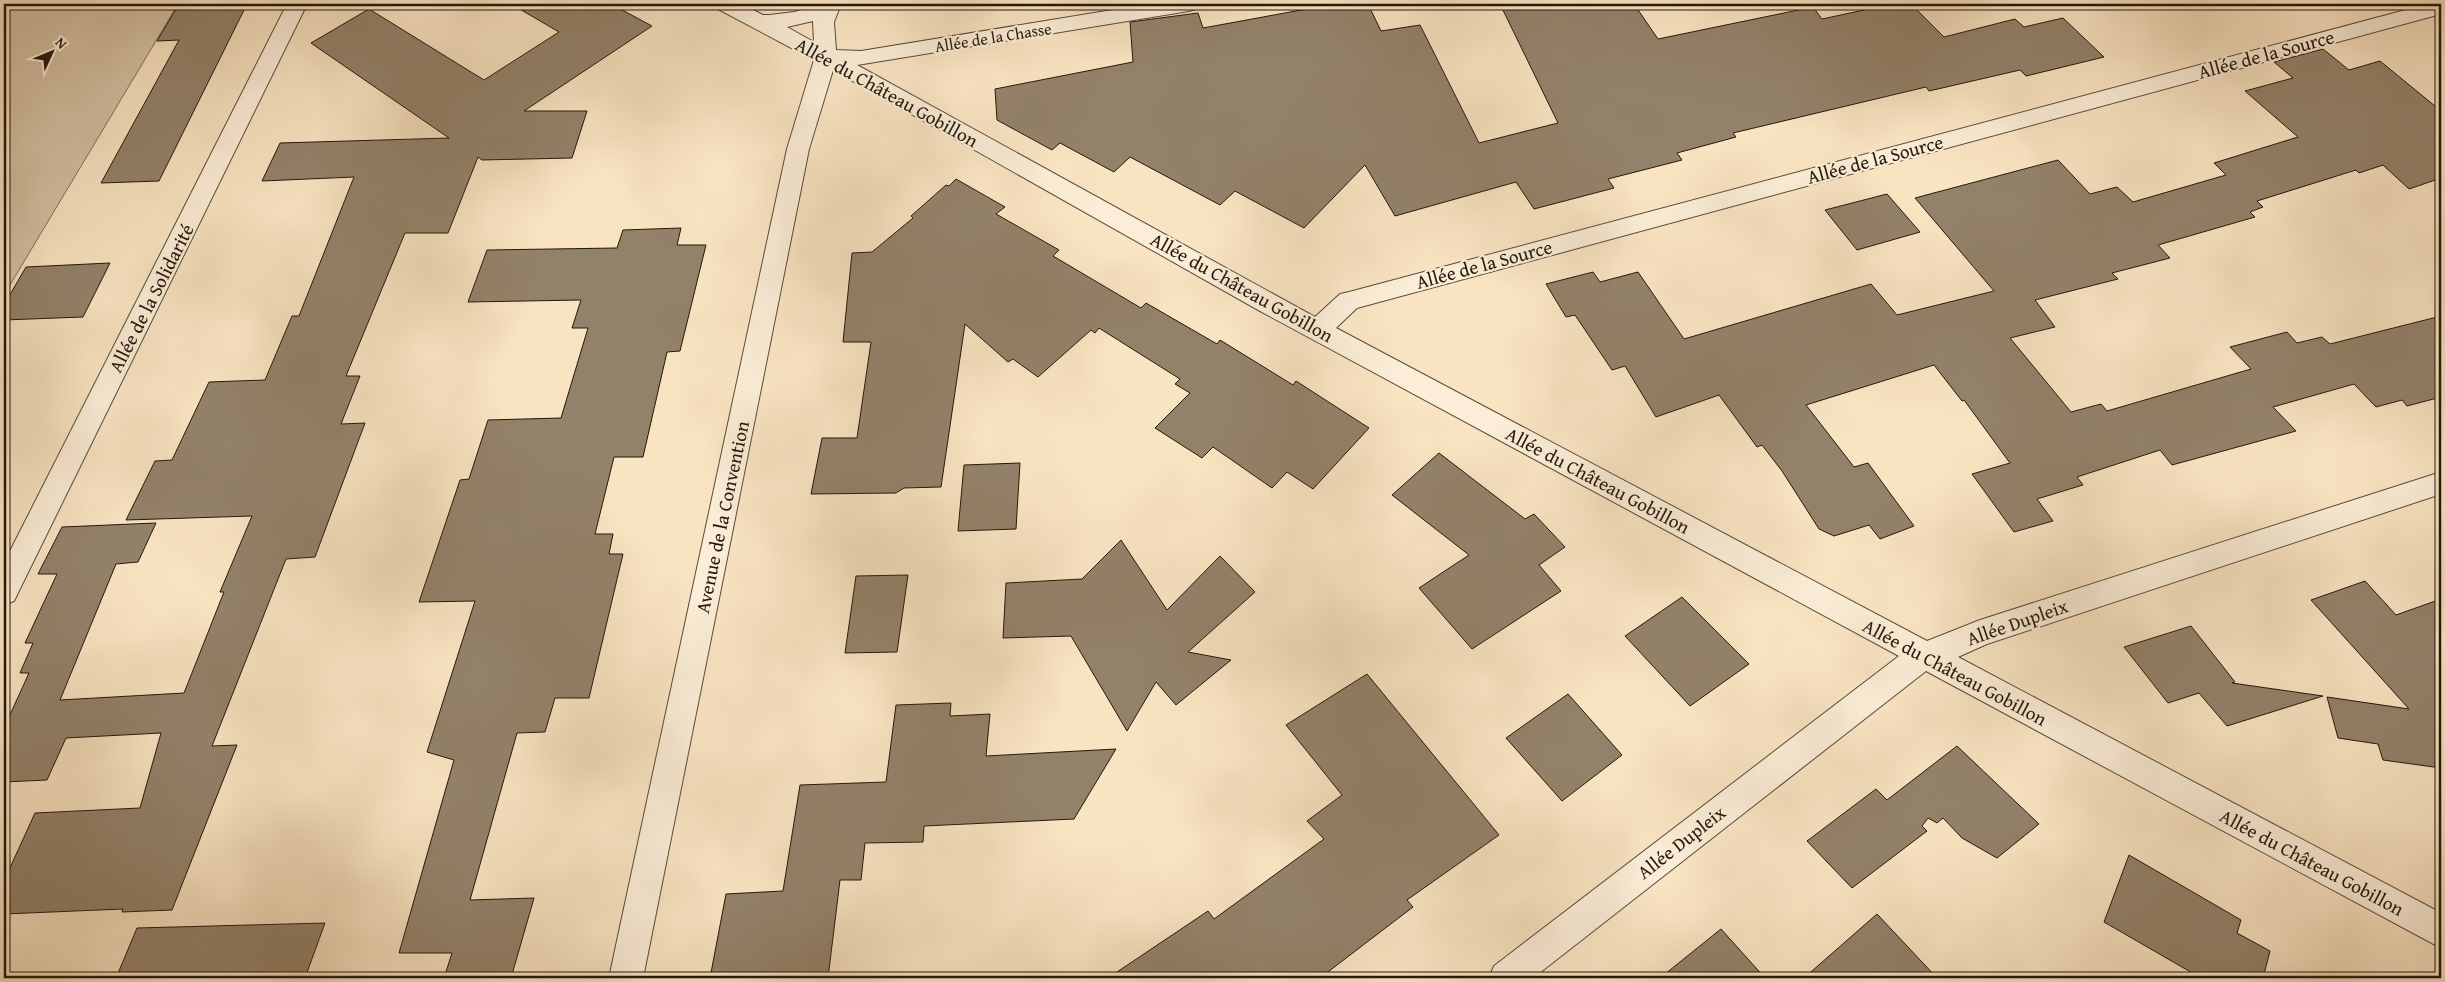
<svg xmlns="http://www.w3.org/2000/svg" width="2445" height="982" font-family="'Gentium Book Plus',serif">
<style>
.green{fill:#d5c1a3;stroke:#7c6c57}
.building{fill:#93826a;stroke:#24170b}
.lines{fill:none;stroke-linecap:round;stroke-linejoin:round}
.minor-casing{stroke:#594a39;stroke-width:2}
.minor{fill:#fbedd7;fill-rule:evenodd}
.labels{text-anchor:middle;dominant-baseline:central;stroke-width:4.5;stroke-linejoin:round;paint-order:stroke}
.far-street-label{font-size:16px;fill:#24170b;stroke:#fbedd7}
.street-label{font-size:19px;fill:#24170b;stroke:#fbedd7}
</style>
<rect width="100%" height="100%" fill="#f9e4c2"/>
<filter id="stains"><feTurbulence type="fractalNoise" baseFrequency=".004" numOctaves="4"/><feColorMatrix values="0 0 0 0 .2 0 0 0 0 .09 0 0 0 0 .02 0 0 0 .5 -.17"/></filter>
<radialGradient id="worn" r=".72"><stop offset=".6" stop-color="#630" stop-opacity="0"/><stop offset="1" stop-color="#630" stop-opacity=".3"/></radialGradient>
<path class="green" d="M4,4H178L4,295Z"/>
<g class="building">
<path d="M179,4H247L159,181L101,183L179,40L157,41Z"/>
<path d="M511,4H611L652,26L524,111H587L572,158L482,160L478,157L448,233H405L346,376H360L341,424L365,423L315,557L286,559L212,746L237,745L172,910L122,912L123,909L4,914V881L35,813L140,808L161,733L66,738L47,780L4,782V728L29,673H20L33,643H25L57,574H38L62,527L156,523L138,562L116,564L60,700L184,693L224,592H220L252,516L126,520L155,461L172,460L209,382L265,380L292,316H299L354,177L262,181L280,143L449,138L311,43L369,9L484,80L559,32Z"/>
<path d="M1334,4H1368L1381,31L1420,25L1479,143L1558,123L1500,4H1634L1658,39L1813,7L1822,19L1892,4H1911L1944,37L2015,19L2024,27L2063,18L2104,57L2026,76L2020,70L1929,91L1926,87L1733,133L1736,137L1677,153L1682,160L1608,179L1614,188L1534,209L1516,182L1395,216L1365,165L1304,228L1235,191L1220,205L1130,157L1114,172L1060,143L1052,150L997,120L995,89L1133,62L1130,22L1198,13L1203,28Z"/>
<path d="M2323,49L2349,70L2380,61L2441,111V178L2409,189L2383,165L2359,173L2356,170L2257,201L2263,207L2250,212L2255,217L2158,245L2170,258L2112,273L2118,279L2035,300L2055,327L2010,338L2071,412L2101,404L2107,411L2251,369L2230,347L2287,332L2297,343L2322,337L2330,344L2441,316V397L2407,406L2402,400L2376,407L2354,384L2273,407L2296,431L2172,465L2160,450L2077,477L2083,485L2037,499L2053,521L2014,532L1972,474L2010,463L1964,400L1962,401L1934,365L1806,405L1854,467L1868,463L1914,526L1880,539L1869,525L1834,536L1819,529L1782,471L1762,445L1757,447L1719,395L1656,417L1625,366L1612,370L1575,315L1566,317L1546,284L1593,272L1600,282L1638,272L1684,339L1871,284L1897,315L1994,291L1915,198L2058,160L2090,194L2117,187L2133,202L2226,175L2214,163L2298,137L2245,91L2293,78L2274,62Z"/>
<path d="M956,179L1005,207L996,214L1059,250L1053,256L1141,308L1146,303L1217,344L1220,340L1293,385L1296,381L1369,428L1313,489L1287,472L1272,488L1213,447L1202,458L1155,428L1190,393L1175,384L1180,379L1099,328L1095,333L1091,330L1038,377L1013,359L1008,362L965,324L941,487L904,488L896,493L811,494L822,438H857L871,342H843L852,253L872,252L913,218L911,216L946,185L949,186Z"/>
<path d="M1887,194L1920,232L1857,250L1825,210Z"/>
<path d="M681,228L677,245H706L680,351L667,352L643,457H614L595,534H613L609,554H623L589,698H555L545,732L517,733L470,900L534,898L511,978H444L452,953H399L454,760L427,752L475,601L419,602L460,480L469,479L488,420L561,418L588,328H572L581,300L468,302L487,250L617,248L623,230Z"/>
<path d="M110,263L83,317L4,320V305L26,267Z"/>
<path d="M1439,453L1525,519L1534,514L1565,547L1539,565L1561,591L1472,649L1419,588L1469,555L1392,495Z"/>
<path d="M1020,463L1016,529L958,531L964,465Z"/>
<path d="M1121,540L1167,610L1220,556L1255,592L1188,652L1231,660L1176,705L1156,682L1127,731L1071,636L1003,638L1006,583L1082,579Z"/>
<path d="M908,575L897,652L845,653L856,576Z"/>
<path d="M2365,581L2396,615L2441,599V768L2383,760L2378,744L2338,738L2327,697L2409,709L2311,600Z"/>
<path d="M1682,597L1749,664L1690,706L1625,636Z"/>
<path d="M2191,626L2235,682L2232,683L2323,696L2227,726L2199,693L2168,703L2124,647Z"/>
<path d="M1367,674L1499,835L1407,900L1413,907L1320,978H1108L1208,911L1214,919L1324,839L1307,821L1342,795L1286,725Z"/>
<path d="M1568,694L1622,755L1562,801L1506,738Z"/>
<path d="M951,703L950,716L990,714L986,756L1116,749L1074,819L924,826L923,842L865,843L861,880H840L828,978H710L726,894L783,891L800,785L886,782L896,705Z"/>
<path d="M1957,746L2039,824L1997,858L1962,838L1943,818L1937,823L1928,818L1922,826L1927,831L1852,888L1807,841L1876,789L1887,800Z"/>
<path d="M2129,855L2241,920L2237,933L2270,951L2263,978H2201L2104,922Z"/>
<path d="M1877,914L1937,978H1804Z"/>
<path d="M325,923L305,978H116L137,928Z"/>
<path d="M1721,929L1765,978H1660Z"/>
</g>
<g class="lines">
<defs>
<g id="minor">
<path d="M287,4H307L14,601L4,605V563Z"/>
<path d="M715,4H741L763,15H769L795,12L816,4H841L834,22L836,50L861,51L1149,4H1199L1196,9L1189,11L857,65L1315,317L1340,294L1349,292L2428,4H2441V14L1357,308L1336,328L1927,641L1980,620L2441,472V494L1987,644L1958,657L2441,913V948L1926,671L1533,978H1489L1494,966L1899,656L1260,311L833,70L809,149L643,978H609L787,149L814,60L718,9ZM813,21L814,42L787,27Z"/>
</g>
</defs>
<use href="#minor" class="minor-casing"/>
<use href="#minor" class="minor"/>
</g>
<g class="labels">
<g class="far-street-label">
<text transform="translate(993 37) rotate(-9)">Allée de la Chasse</text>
</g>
<g class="street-label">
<text transform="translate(2266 54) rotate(-15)">Allée de la Source</text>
<text transform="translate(887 92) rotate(29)">Allée du Château Gobillon</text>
<text transform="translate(1875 159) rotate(-15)">Allée de la Source</text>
<text transform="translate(1484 264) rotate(-15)">Allée de la Source</text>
<text transform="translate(1242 287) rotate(29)">Allée du Château Gobillon</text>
<text transform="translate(151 298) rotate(-63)">Allée de la Solidarité</text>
<text transform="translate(1598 480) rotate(28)">Allée du Château Gobillon</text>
<text transform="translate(722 517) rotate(-78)">Avenue de la Convention</text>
<text transform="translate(2017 622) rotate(-19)">Allée Dupleix</text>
<text transform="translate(1955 672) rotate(28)">Allée du Château Gobillon</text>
<text transform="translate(1681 842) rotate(-38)">Allée Dupleix</text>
<text transform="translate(2312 862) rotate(28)">Allée du Château Gobillon</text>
</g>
</g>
<rect width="2445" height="982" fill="none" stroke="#f9e4c2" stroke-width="20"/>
<rect x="5" y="5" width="2435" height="972" fill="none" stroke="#24170b" stroke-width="2.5"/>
<rect x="10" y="10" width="2425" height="962" fill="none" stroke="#24170b"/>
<g transform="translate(52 52) rotate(46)" stroke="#fbedd7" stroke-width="4" paint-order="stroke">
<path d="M0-4L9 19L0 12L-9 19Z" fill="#24170b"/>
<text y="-8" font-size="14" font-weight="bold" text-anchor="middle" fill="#24170b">N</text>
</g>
<rect width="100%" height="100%" filter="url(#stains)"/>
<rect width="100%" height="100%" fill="url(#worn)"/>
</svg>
